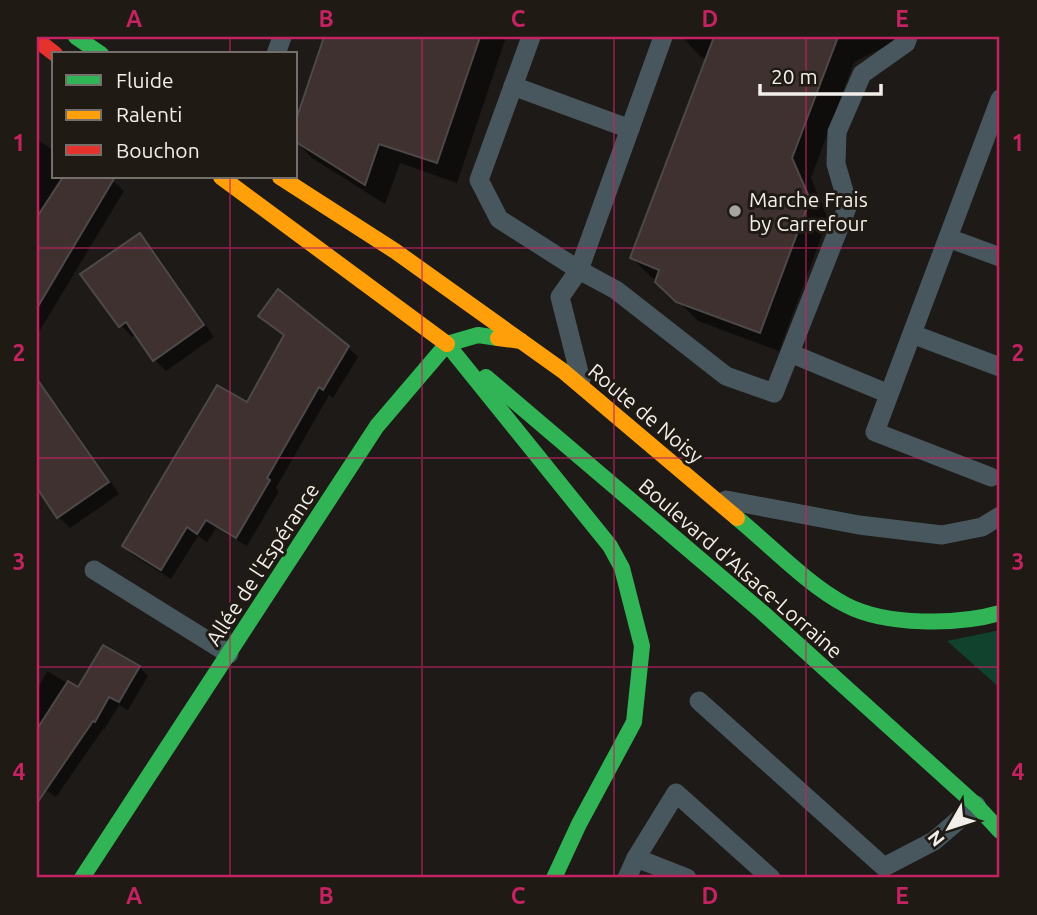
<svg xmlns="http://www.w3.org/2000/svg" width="1037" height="915" font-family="Ubuntu,sans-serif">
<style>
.green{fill:#10422d}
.shadow{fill:#0007}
.building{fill:#3e3130;stroke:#4d4948;stroke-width:2}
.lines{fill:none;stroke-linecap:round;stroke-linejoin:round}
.lane{stroke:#48575e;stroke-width:19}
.fast{stroke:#30b455;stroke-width:16}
.slow{stroke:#ff9f0a;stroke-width:16}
.jam{stroke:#e5322d;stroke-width:16}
.grid{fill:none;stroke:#c42362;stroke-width:2;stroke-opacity:0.55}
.poi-dot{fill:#a7a4a0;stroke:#201a14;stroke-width:2.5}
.labels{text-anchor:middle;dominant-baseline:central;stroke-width:6;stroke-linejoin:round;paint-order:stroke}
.poi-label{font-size:21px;fill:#f2efea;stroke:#201a14;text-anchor:start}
.street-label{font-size:21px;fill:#f2efea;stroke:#201a14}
.neatline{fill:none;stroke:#c42362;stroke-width:2.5}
.grid-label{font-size:23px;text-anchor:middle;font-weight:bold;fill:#c42362}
</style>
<rect width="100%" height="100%" fill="#1d1a17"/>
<path class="green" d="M1000,630V688L947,641Z"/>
<g class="shadow">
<path d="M326,37H506L457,183L400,163L385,204L312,158L296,141V126Z"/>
<path d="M682,37H896L894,42L854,62L811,178L828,219L779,351L698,321L657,280L651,277L632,258L707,59L701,57Z"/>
<path d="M37,139L54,151V177H109L124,191L37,335Z"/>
<path d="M139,235L151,246L214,337L166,371L155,360L136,334L132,337L121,325Z"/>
<path d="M260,316L348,347L358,357L333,398L329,395L276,488L279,491L247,546L216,528L207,542L198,536L171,579L134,556L124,546L248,405L285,336Z"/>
<path d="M45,394L57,405L119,494L70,528L59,517L37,485V400Z"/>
<path d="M139,667L148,676L128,710L119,705L104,730L103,729L56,797L37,784V690L47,671L79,690Z"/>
</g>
<g class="building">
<path d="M324,37H480L437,163L379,144L365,185L296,142V120Z"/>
<path d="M714,37H838L792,158L810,199L760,333L676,302L655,282L659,270L630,258Z"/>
<path d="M63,177H115L37,308V217Z"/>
<path d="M140,233L204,325L153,361L126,322L119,327L80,274Z"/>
<path d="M278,289L349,346L323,390L319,387L267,478L270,480L236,538L206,520L197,534L187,527L161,570L122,546L217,385L247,402L284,335L258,316Z"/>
<path d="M37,379L109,482L57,518L37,488Z"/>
<path d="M103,645L140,666L119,702L109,697L95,722L93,721L37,803V729L68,681L78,687Z"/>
</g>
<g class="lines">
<g class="lane">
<path d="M531,37L479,180L499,219L579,270L616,290L726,376L774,393L848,205L836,164L837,132L862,74L906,43L908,37"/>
<path d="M276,54L282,37"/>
<path d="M513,86L630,129"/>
<path d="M948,238L1000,257"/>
<path d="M912,334L1000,367"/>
<path d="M790,353L889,394"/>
<path d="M581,380L560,297L579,270L663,37"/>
<path d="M991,477L875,432L1000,99"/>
<path d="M726,500L859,525L942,535L982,527L1000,516"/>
<path d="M94,570L229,654"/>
<path d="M699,701L884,867L934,841L976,805"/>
<path d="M636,858L687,878"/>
<path d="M627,878L636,858L676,793L771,878"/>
</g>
<g class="fast">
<path d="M76,37L101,54"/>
<path d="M447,344L610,546L622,568L642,646L634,722L579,824L554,878"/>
<path d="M486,377L762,612L976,805L1000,831"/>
<path d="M737,518C770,545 809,586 846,605C886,626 958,625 1000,613"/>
<path d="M82,878L377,426L447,344L478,335L498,338"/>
</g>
<g class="slow">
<path d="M221,177L447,344"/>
<path d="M280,177L395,251L521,341"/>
<path d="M498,338L521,341L563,371L737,518"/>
</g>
<path class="jam" d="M37,40L55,54"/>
</g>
<path class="grid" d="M230,37V54M422,37V878M614,37V878M806,37V878M230,177V878M37,248H1000M37,458H1000M37,667H1000"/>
<circle class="poi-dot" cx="735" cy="211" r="7"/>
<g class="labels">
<g class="poi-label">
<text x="749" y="199">Marche Frais<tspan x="749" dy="24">by Carrefour</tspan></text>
</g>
<g class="street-label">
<text transform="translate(646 413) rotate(40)">Route de Noisy</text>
<text transform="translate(262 564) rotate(-57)">Allée de l'Espérance</text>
<text transform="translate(741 568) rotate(41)">Boulevard d'Alsace-Lorraine</text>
</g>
</g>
<rect width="1037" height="915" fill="none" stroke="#201a14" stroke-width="77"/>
<rect x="52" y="52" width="245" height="126" fill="#201a14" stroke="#746f6a" stroke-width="2"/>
<rect x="66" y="75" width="35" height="10" fill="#30b455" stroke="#746f6a" stroke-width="2"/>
<text x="116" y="88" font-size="21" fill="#f2efea">Fluide</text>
<rect x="66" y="110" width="35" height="10" fill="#ff9f0a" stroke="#746f6a" stroke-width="2"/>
<text x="116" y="122" font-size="21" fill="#f2efea">Ralenti</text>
<rect x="66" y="145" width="35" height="10" fill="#e5322d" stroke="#746f6a" stroke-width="2"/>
<text x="116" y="158" font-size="21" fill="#f2efea">Bouchon</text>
<g transform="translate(949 828) rotate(231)" stroke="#201a14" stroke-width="5" paint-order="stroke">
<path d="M0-5L12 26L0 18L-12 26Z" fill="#f2efea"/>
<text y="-10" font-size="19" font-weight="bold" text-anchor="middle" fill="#f2efea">N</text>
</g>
<path d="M760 84v10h121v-10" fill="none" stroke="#f2efea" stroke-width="3.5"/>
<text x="771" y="84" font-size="21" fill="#f2efea" stroke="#201a14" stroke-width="5" paint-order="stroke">20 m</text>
<rect x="38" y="38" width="960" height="838" class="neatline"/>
<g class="grid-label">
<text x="134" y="27">A</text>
<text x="326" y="27">B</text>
<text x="518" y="27">C</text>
<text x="710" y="27">D</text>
<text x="902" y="27">E</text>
<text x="19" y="151">1</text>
<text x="1018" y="151">1</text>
<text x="19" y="361">2</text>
<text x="1018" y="361">2</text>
<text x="19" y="570">3</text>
<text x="1018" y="570">3</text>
<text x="19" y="780">4</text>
<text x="1018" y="780">4</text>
<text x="134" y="904">A</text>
<text x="326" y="904">B</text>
<text x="518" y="904">C</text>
<text x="710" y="904">D</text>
<text x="902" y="904">E</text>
</g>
</svg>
